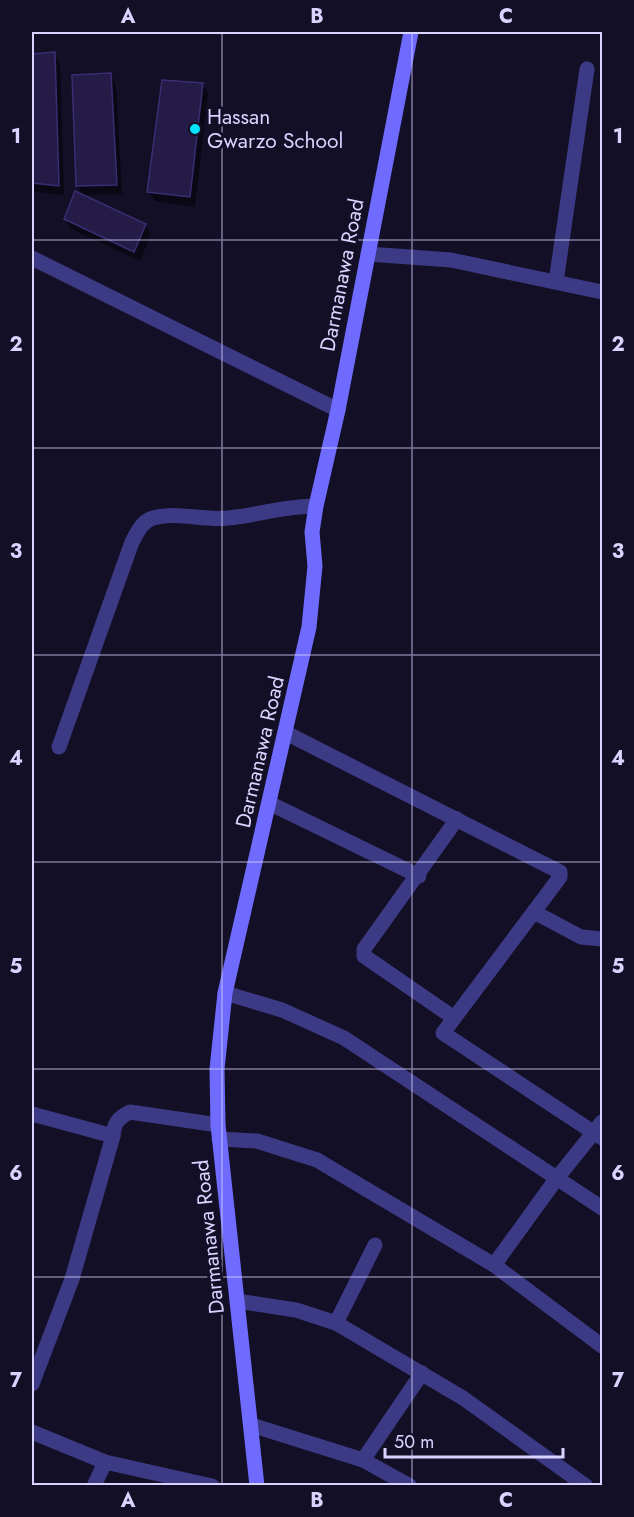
<svg xmlns="http://www.w3.org/2000/svg" width="634" height="1517" font-family="Jost,sans-serif">
<style>
.shadow{fill:#0007}
.building{fill:#241b47;stroke:#3b2d73;stroke-width:1.5}
.lines{fill:none;stroke-linecap:round;stroke-linejoin:round}
.street{stroke:#3d3a85;stroke-width:15}
.secondary{stroke:#6f6bff;stroke-width:15}
.grid{fill:none;stroke:#d9d4ff;stroke-width:1.5;stroke-opacity:0.55}
.poi-dot{fill:#00e5ff;stroke:#130f26;stroke-width:2}
.labels{text-anchor:middle;dominant-baseline:central;stroke-width:6;stroke-linejoin:round;paint-order:stroke}
.poi-label{font-size:21px;fill:#d9d4ff;stroke:#130f26;text-anchor:start}
.street-label{font-size:21px;fill:#d9d4ff;stroke:#130f26}
.neatline{fill:none;stroke:#d9d4ff;stroke-width:2}
.grid-label{font-size:20px;text-anchor:middle;font-weight:bold;fill:#d9d4ff}
</style>
<rect width="100%" height="100%" fill="#130f26"/>
<g class="shadow">
<path d="M54,54L60,64L64,195L34,192L32,187V56Z"/>
<path d="M111,75L116,85L122,194L83,195L77,185Z"/>
<path d="M203,84L208,94L195,207L155,201L149,191Z"/>
<path d="M65,219L145,225L151,235L140,261L71,229Z"/>
</g>
<g class="building">
<path d="M55,52L59,186L32,183V54Z"/>
<path d="M111,73L117,185L76,186L72,75Z"/>
<path d="M162,80L203,83L190,197L147,192Z"/>
<path d="M75,191L146,224L134,252L64,219Z"/>
</g>
<g class="lines">
<g class="street">
<path d="M368,254L451,260L602,292"/>
<path d="M32,258L338,410"/>
<path d="M556,282L587,69"/>
<path d="M286,733L560,872V877L443,1033L602,1138"/>
<path d="M59,747L132,542C137,533 142,521 153,518C178,511 203,521 228,518C259,515 283,506 316,506"/>
<path d="M269,803L419,876"/>
<path d="M534,912L581,937L602,939"/>
<path d="M225,993L282,1010L344,1038L602,1208"/>
<path d="M454,1018L364,956V949L457,819"/>
<path d="M32,1114L113,1136"/>
<path d="M219,1139L257,1141L317,1160L494,1265L602,1346"/>
<path d="M494,1265L557,1178L602,1122"/>
<path d="M237,1301L296,1310L336,1323L463,1398L586,1486"/>
<path d="M336,1323L375,1245"/>
<path d="M32,1384L72,1279L113,1136C114,1123 118,1118 130,1112L218,1125"/>
<path d="M251,1425L363,1460L410,1486"/>
<path d="M32,1432L105,1462L212,1486"/>
<path d="M363,1460L422,1373"/>
<path d="M94,1486L105,1462"/>
</g>
<path class="secondary" d="M257,1486L218,1125L217,1069L225,993L309,627L315,566L312,532L316,506L338,410L411,32"/>
</g>
<path class="grid" d="M222,32V1486M412,32V1486M32,240H602M32,448H602M32,655H602M32,862H602M32,1069H602M32,1277H602"/>
<circle class="poi-dot" cx="195" cy="129" r="6"/>
<g class="labels">
<g class="poi-label">
<text x="207" y="117">Hassan<tspan x="207" dy="24">Gwarzo School</tspan></text>
</g>
<g class="street-label">
<text transform="translate(342 275) rotate(-79)">Darmanawa Road</text>
<text transform="translate(260 752) rotate(-77)">Darmanawa Road</text>
<text transform="translate(209 1237) rotate(-96)">Darmanawa Road</text>
</g>
</g>
<rect width="634" height="1517" fill="none" stroke="#130f26" stroke-width="66"/>
<path d="M385 1448v9h178v-9" fill="none" stroke="#d9d4ff" stroke-width="3"/>
<text x="394" y="1448" font-size="18" fill="#d9d4ff" stroke="#130f26" stroke-width="4.5" paint-order="stroke">50 m</text>
<rect x="33" y="33" width="568" height="1451" class="neatline"/>
<g class="grid-label">
<text x="128" y="23">A</text>
<text x="317" y="23">B</text>
<text x="506" y="23">C</text>
<text x="16" y="143">1</text>
<text x="618" y="143">1</text>
<text x="16" y="351">2</text>
<text x="618" y="351">2</text>
<text x="16" y="558">3</text>
<text x="618" y="558">3</text>
<text x="16" y="765">4</text>
<text x="618" y="765">4</text>
<text x="16" y="973">5</text>
<text x="618" y="973">5</text>
<text x="16" y="1180">6</text>
<text x="618" y="1180">6</text>
<text x="16" y="1387">7</text>
<text x="618" y="1387">7</text>
<text x="128" y="1507">A</text>
<text x="317" y="1507">B</text>
<text x="506" y="1507">C</text>
</g>
</svg>
